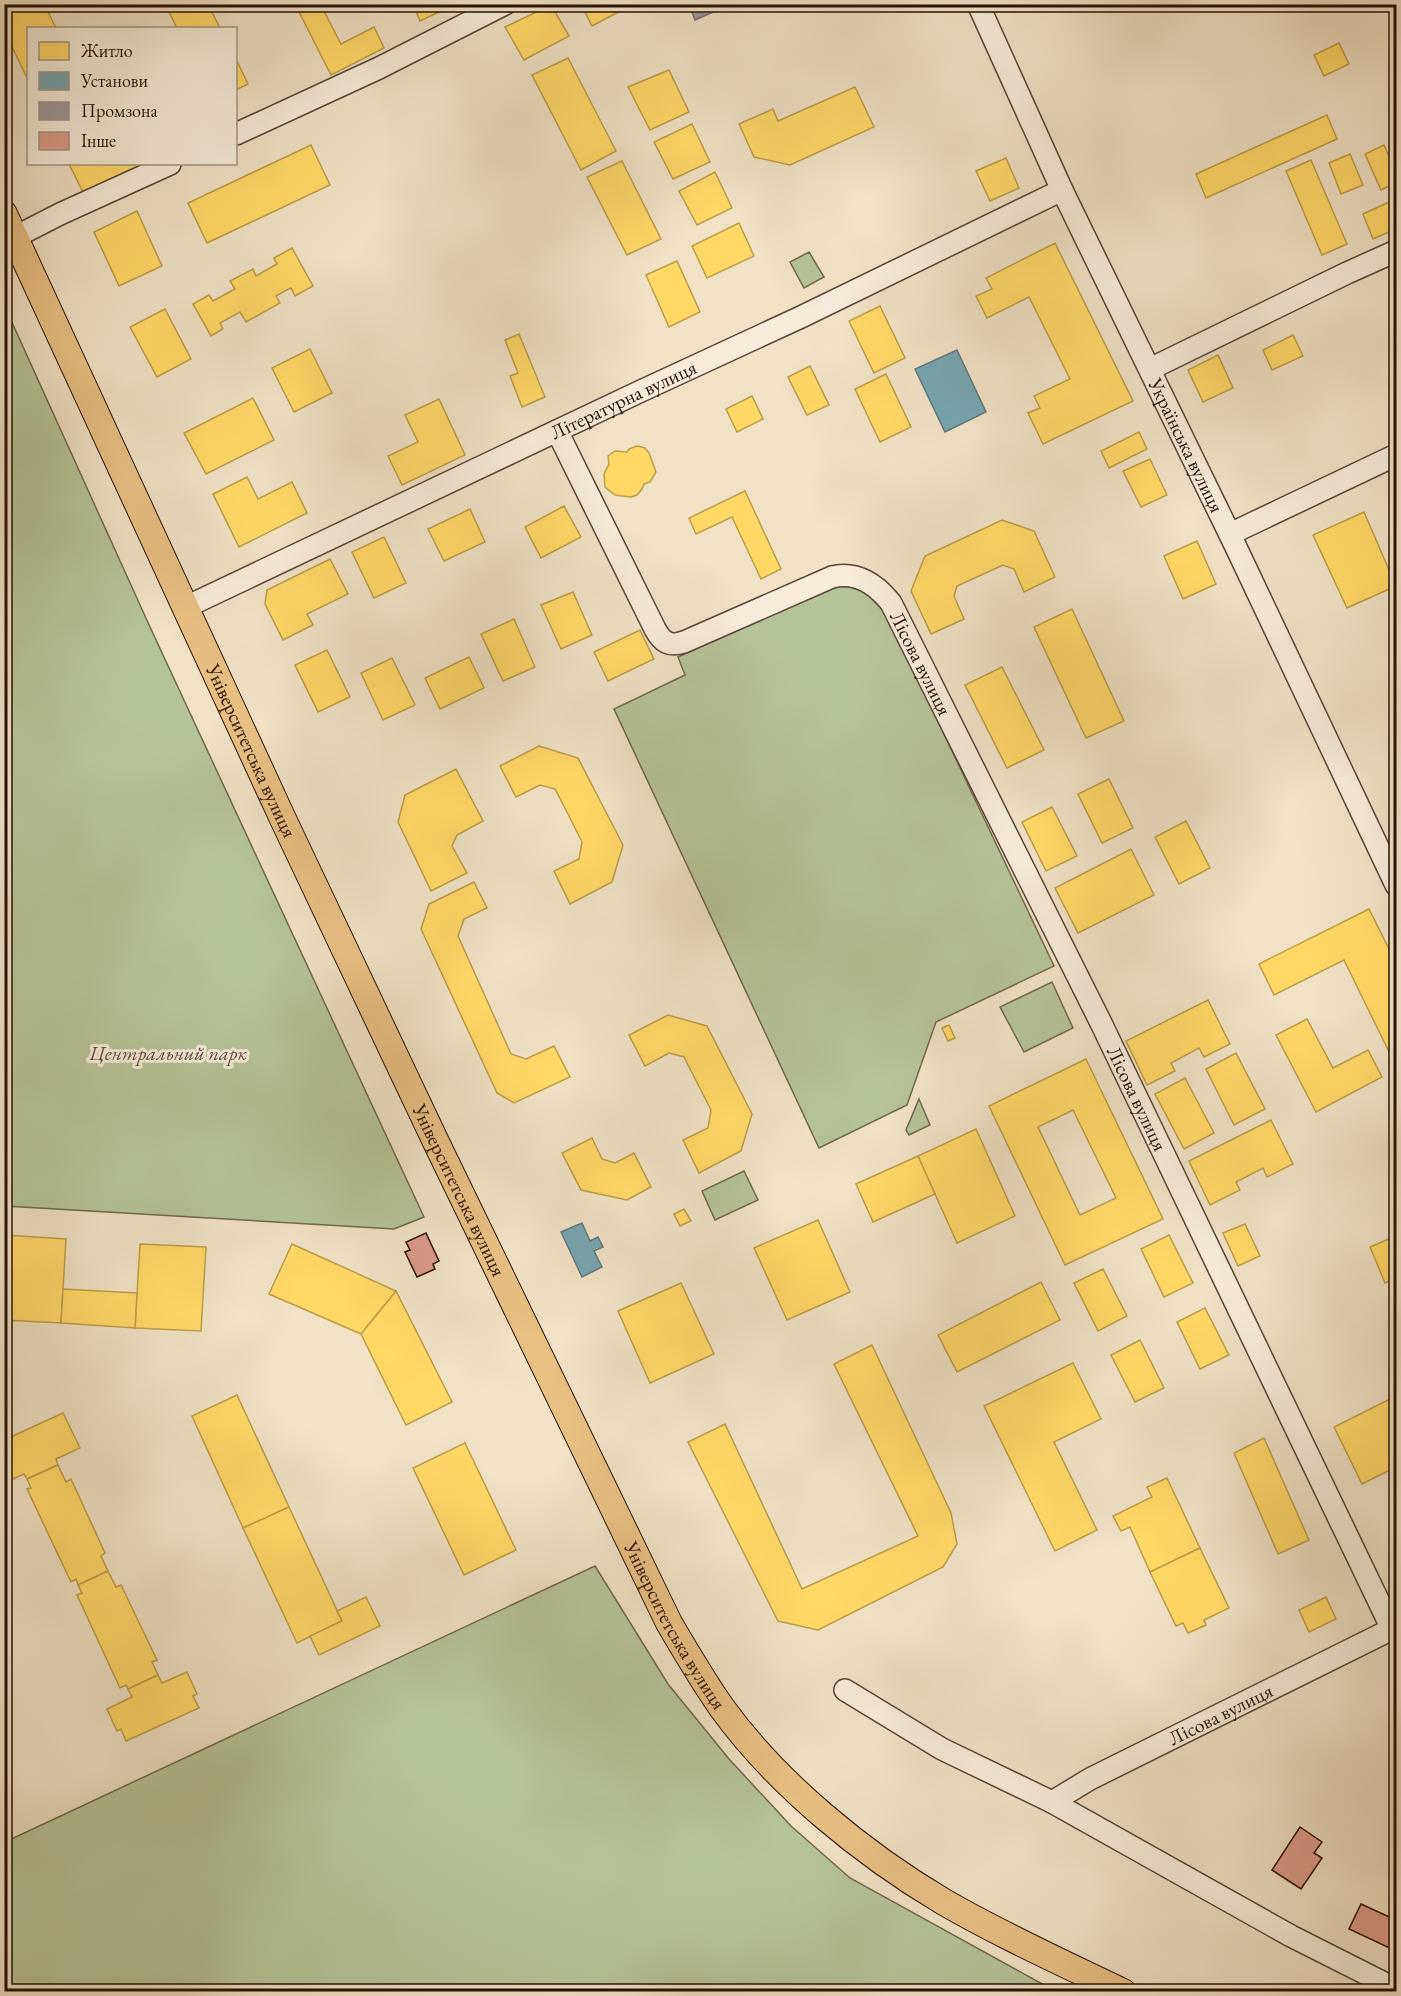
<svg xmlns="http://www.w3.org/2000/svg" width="1401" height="1996" font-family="'EB Garamond',serif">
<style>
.green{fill:#b5c498;stroke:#6e6a4e;stroke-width:1.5}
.homes{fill:#ffd966;stroke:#be9d49;stroke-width:1.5;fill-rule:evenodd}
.public{fill:#76a5af;stroke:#5e787c;stroke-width:1.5}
.industry{fill:#999;stroke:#77706d;stroke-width:1.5}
.building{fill:#db9b89;stroke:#271005;stroke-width:1.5}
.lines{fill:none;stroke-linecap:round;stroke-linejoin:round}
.minor-casing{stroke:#5a4435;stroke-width:24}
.major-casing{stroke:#271005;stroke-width:28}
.minor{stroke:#f6ecd9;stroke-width:21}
.major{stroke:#e8c082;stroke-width:26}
.labels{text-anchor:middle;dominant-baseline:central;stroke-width:6;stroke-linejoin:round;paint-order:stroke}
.street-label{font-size:20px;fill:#271005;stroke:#f6ecd9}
.park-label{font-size:20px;font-style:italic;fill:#594f38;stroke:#f6ecd9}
</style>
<rect width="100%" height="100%" fill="#f1e1c5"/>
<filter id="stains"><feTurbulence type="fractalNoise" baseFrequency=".00333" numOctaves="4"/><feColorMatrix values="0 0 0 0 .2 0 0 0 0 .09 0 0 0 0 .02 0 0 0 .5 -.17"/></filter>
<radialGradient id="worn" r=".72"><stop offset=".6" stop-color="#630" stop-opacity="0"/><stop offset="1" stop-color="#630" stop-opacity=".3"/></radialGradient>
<g class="green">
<path d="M809,252L824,277L804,288L790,262Z"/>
<path d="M5,307L150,627L424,1217L394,1229L5,1206Z"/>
<path d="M835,586L858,587L880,599L1054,966L936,1022L907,1105L819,1148L614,709L685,675L678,657Z"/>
<path d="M1052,982L1073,1028L1024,1052L1000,1007Z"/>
<path d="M919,1099L930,1125L909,1135L906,1130Z"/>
<path d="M744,1171L758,1200L715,1220L702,1191Z"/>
<path d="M595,1566L668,1684L729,1759L791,1826L850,1878L1055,1991H5V1842Z"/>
</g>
<g class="homes">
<path d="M4,4H44L56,28H28V80L4,30Z"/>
<path d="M165,4H208L220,28H177Z"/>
<path d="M295,4H337L324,11L341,44L374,27L384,48L331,75Z"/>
<path d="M413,4H456L420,21Z"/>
<path d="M581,4H631L632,5L592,26Z"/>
<path d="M551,5L569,36L524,60L505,27Z"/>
<path d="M1339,43L1349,64L1324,76L1314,55Z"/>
<path d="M568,58L616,151L581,170L532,75Z"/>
<path d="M236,59L248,84L236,90Z"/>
<path d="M669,70L689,112L650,130L628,87Z"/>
<path d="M855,87L874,127L790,165L754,157L739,124L773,109L778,121Z"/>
<path d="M1327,115L1337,139L1206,198L1196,174Z"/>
<path d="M692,124L710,162L673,179L654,142Z"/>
<path d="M311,145L330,185L207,243L188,203Z"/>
<path d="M1384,145L1396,173V183L1381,190L1365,154Z"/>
<path d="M1350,154L1363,185L1341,194L1329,163Z"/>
<path d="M1006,158L1019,188L990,201L976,171Z"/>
<path d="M1311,160L1347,244L1322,255L1286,171Z"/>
<path d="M622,161L661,239L627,255L587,177Z"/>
<path d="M69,164H162L87,200Z"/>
<path d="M715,172L732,208L697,225L679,191Z"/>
<path d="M1396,199V229L1373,239L1363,214Z"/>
<path d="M137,211L162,266L119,286L94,232Z"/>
<path d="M739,223L754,256L707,278L692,246Z"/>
<path d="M1055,243L1133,401L1043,444L1028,413L1040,408L1034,396L1070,379L1029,297L987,318L976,296L992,289L986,278Z"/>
<path d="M292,248L313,286L295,296L291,288L283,292L276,296L280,303L246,322L240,312L220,323L223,329L211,336L193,304L209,295L213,301L235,289L230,281L253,269L256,276L277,264L274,258Z"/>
<path d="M677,261L700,312L669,327L646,275Z"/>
<path d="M880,306L905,358L874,373L849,321Z"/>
<path d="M165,309L191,359L157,377L130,327Z"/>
<path d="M519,334L545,397L522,407L510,376L518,373L505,340Z"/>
<path d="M1293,335L1303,356L1272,370L1263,350Z"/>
<path d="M310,349L332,393L294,412L272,368Z"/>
<path d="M1218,355L1233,388L1203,402L1188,370Z"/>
<path d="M810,366L829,405L807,415L788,377Z"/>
<path d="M886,374L911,427L880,442L855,389Z"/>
<path d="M752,396L763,419L737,432L726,409Z"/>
<path d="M253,398L274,440L206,474L184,433Z"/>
<path d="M439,399L465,455L402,485L388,456L418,442L405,415Z"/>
<path d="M1139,432L1147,449L1109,468L1101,451Z"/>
<path d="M637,446L645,448L649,453L656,472L650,482L644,484L642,489L637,495L631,497L615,495L605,487L604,474L609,464L608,456L615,451L627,452L629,449Z"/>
<path d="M1150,459L1167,495L1141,507L1123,471Z"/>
<path d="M247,477L258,499L292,482L307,513L239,547L213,494Z"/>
<path d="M745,491L781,569L761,579L732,517L696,534L689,518Z"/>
<path d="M564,506L581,537L541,558L525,527Z"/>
<path d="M470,509L485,542L444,561L428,529Z"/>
<path d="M1364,512L1396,586L1347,608L1313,535Z"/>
<path d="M1002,520L1034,531L1055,577L1024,592L1014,569L1003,565L957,586L954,596L964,619L931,634L911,591L925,556Z"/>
<path d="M384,537L406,583L374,598L352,552Z"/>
<path d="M1197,541L1216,584L1183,599L1164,556Z"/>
<path d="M330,559L348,594L307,614L313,625L283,640L265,604L267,590Z"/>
<path d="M573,592L592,635L561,649L541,605Z"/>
<path d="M1072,609L1124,721L1086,738L1034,627Z"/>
<path d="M514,619L535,667L503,681L481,634Z"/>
<path d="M640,630L654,659L608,681L594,652Z"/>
<path d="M327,650L350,697L318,712L295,665Z"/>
<path d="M469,657L484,688L440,709L425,678Z"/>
<path d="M392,658L415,705L383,720L361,673Z"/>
<path d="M1002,667L1044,750L1007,768L965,685Z"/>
<path d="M539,746L578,758L623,845L612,882L570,904L554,871L579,859L582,842L568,814L555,789L540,785L516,797L500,766Z"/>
<path d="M456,769L483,821L457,835L452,846L467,873L431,891L398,822L405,795Z"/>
<path d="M1109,779L1133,828L1102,843L1078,794Z"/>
<path d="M1052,807L1077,856L1046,871L1022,822Z"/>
<path d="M1186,821L1210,868L1179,884L1155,837Z"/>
<path d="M1131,849L1154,895L1078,933L1055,888Z"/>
<path d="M474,882L487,908L464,919L458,936L511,1054L526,1059L554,1046L570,1077L514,1103L497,1093L421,929L429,904Z"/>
<path d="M1369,909L1396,963V1066L1344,960L1274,995L1259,964Z"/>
<path d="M1208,1000L1230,1044L1204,1057L1199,1048L1171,1063L1175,1071L1147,1085L1126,1041Z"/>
<path d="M668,1015L707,1026L752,1114L741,1151L699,1173L683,1140L708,1128L711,1110L684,1057L669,1053L645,1066L629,1035Z"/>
<path d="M1307,1019L1333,1068L1368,1050L1382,1077L1316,1112L1276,1035Z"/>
<path d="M949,1025L955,1038L948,1041L942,1028Z"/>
<path d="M1236,1053L1265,1109L1234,1125L1206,1069Z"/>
<path d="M1086,1059L1163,1219L1065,1265L989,1106ZM1073,1110L1116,1198L1080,1215L1038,1127Z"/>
<path d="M1185,1078L1214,1133L1184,1149L1155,1094Z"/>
<path d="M1271,1120L1293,1164L1267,1177L1263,1168L1236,1182L1240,1190L1210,1205L1189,1161Z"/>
<path d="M976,1129L1015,1216L957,1243L918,1156Z"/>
<path d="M592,1138L602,1159L615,1163L634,1153L651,1187L627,1200L581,1190L562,1153Z"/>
<path d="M918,1156L935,1194L873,1222L856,1184Z"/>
<path d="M684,1209L691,1221L680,1226L674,1214Z"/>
<path d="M818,1220L850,1292L787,1320L754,1248Z"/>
<path d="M1245,1224L1260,1256L1238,1266L1223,1233Z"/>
<path d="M4,1235L66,1239L61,1323L4,1320Z"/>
<path d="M1169,1235L1193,1283L1164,1297L1141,1249Z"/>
<path d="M1396,1236V1278L1385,1283L1370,1247Z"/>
<path d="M140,1244L206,1247L201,1331L135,1328Z"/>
<path d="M292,1244L396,1291L361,1334L269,1294Z"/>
<path d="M1103,1269L1127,1316L1098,1331L1074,1283Z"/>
<path d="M1041,1282L1060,1320L957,1372L938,1335Z"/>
<path d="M681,1283L714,1354L650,1383L618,1311Z"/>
<path d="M63,1289L137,1293L135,1328L61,1323Z"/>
<path d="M396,1291L452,1402L406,1425L361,1334Z"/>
<path d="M1205,1308L1229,1355L1200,1369L1177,1322Z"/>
<path d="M1140,1340L1164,1388L1135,1402L1111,1355Z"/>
<path d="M872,1345L951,1513L957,1544L943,1567L818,1630L778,1621L688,1442L725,1424L802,1589L918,1536L834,1364Z"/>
<path d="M1073,1363L1101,1419L1054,1442L1097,1530L1055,1551L984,1406Z"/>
<path d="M237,1395L289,1507L243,1528L192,1416Z"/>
<path d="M1396,1396V1467L1362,1484L1334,1427Z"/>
<path d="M63,1413L80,1448L56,1459L58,1465L27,1479L24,1474L4,1483V1440Z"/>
<path d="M1264,1438L1309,1540L1278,1554L1234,1453Z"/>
<path d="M465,1443L516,1550L464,1575L413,1468Z"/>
<path d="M58,1465L66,1482L71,1479L105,1553L101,1556L108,1571L78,1585L76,1579L71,1582L27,1489L31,1488L27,1479Z"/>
<path d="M1167,1478L1200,1548L1150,1572L1130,1527L1121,1531L1113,1516L1152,1497L1147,1487Z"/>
<path d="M289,1507L342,1621L297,1643L243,1528Z"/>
<path d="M1200,1548L1229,1608L1204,1620L1206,1625L1188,1633L1183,1623L1176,1626L1150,1572Z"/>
<path d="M108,1571L116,1587L121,1585L157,1660L152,1662L158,1675L128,1689L126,1685L120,1688L77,1595L82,1593L78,1585Z"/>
<path d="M366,1597L380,1626L319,1655L310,1636L342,1621L337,1611Z"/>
<path d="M1326,1597L1336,1619L1309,1632L1299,1610Z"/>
<path d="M187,1672L197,1694L193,1696L199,1708L126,1741L121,1729L117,1731L107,1709L132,1697L128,1689L158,1675L162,1683Z"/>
</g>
<g class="public">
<path d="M957,350L986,412L945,432L915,369Z"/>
<path d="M582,1223L590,1241L598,1237L603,1247L594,1251L602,1267L582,1277L561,1232Z"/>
</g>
<path class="industry" d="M689,4H710L713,12L695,20Z"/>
<g class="building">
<path d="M426,1233L439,1261L433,1264L435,1269L417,1277L405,1252L410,1250L406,1242Z"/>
<path d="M1300,1827L1322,1842L1314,1853L1322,1858L1301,1889L1272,1870Z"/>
<path d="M1361,1904L1396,1920V1951L1349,1929Z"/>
</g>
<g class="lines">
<defs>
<g id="minor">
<path id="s1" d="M978,4L1062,190L1234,543L1396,885"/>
<path d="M236,134L379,68L505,4"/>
<path d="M15,237L60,214L170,164"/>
<path d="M1150,369L1347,273L1396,251"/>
<path id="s2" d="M557,431L655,629C662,642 669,647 684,642L832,577C856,571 876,584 891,603L1102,1025L1392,1629"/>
<path d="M1230,534L1396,455"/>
<path id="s3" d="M186,607L641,391L801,317L1062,190"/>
<path d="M845,1690L942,1749L1052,1802L1291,1936L1396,1989"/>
<path id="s4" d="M1052,1802L1090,1779L1396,1627"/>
</g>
<g id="major">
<path id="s5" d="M4,214L282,817L435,1140L669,1623C686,1652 703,1681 722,1708C777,1784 863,1854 944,1902C1001,1935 1063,1963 1123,1992"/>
</g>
</defs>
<use href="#minor" class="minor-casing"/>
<use href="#major" class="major-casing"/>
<use href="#minor" class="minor"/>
<use href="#major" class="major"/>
</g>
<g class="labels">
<g class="street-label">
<text stroke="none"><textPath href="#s3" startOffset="484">Літературна вулиця</textPath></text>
<text stroke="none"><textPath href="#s1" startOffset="488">Українська вулиця</textPath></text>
<text stroke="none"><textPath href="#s2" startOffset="554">Лісова вулиця</textPath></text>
<text stroke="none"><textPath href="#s5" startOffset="591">Університетська вулиця</textPath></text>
<text stroke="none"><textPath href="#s2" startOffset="1040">Лісова вулиця</textPath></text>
<text stroke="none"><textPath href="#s5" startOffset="1077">Університетська вулиця</textPath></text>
<text stroke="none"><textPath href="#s5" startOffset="1563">Університетська вулиця</textPath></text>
<text stroke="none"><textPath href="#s4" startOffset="190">Лісова вулиця</textPath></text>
</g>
<g class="park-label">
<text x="168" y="1053">Центральний парк</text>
</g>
</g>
<rect width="1401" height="1996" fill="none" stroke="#f1e1c5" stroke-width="24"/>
<rect x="6" y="6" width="1389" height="1984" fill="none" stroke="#271005" stroke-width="3"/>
<rect x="12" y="12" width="1377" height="1972" fill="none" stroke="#271005" stroke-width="1.5"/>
<rect x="27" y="27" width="210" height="138" fill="#f6ecd9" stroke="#a39484" stroke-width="1.5"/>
<rect x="39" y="42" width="30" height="18" fill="#ffd966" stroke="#a39484" stroke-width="1.5"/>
<text x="81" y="57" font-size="18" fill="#271005">Житло</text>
<rect x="39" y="72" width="30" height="18" fill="#76a5af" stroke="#a39484" stroke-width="1.5"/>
<text x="81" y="87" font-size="18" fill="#271005">Установи</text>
<rect x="39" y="102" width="30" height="18" fill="#999999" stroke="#a39484" stroke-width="1.5"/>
<text x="81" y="117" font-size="18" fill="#271005">Промзона</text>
<rect x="39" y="132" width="30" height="18" fill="#db9b89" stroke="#a39484" stroke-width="1.5"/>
<text x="81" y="147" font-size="18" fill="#271005">Інше</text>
<rect width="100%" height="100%" filter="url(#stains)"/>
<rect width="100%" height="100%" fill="url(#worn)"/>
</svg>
